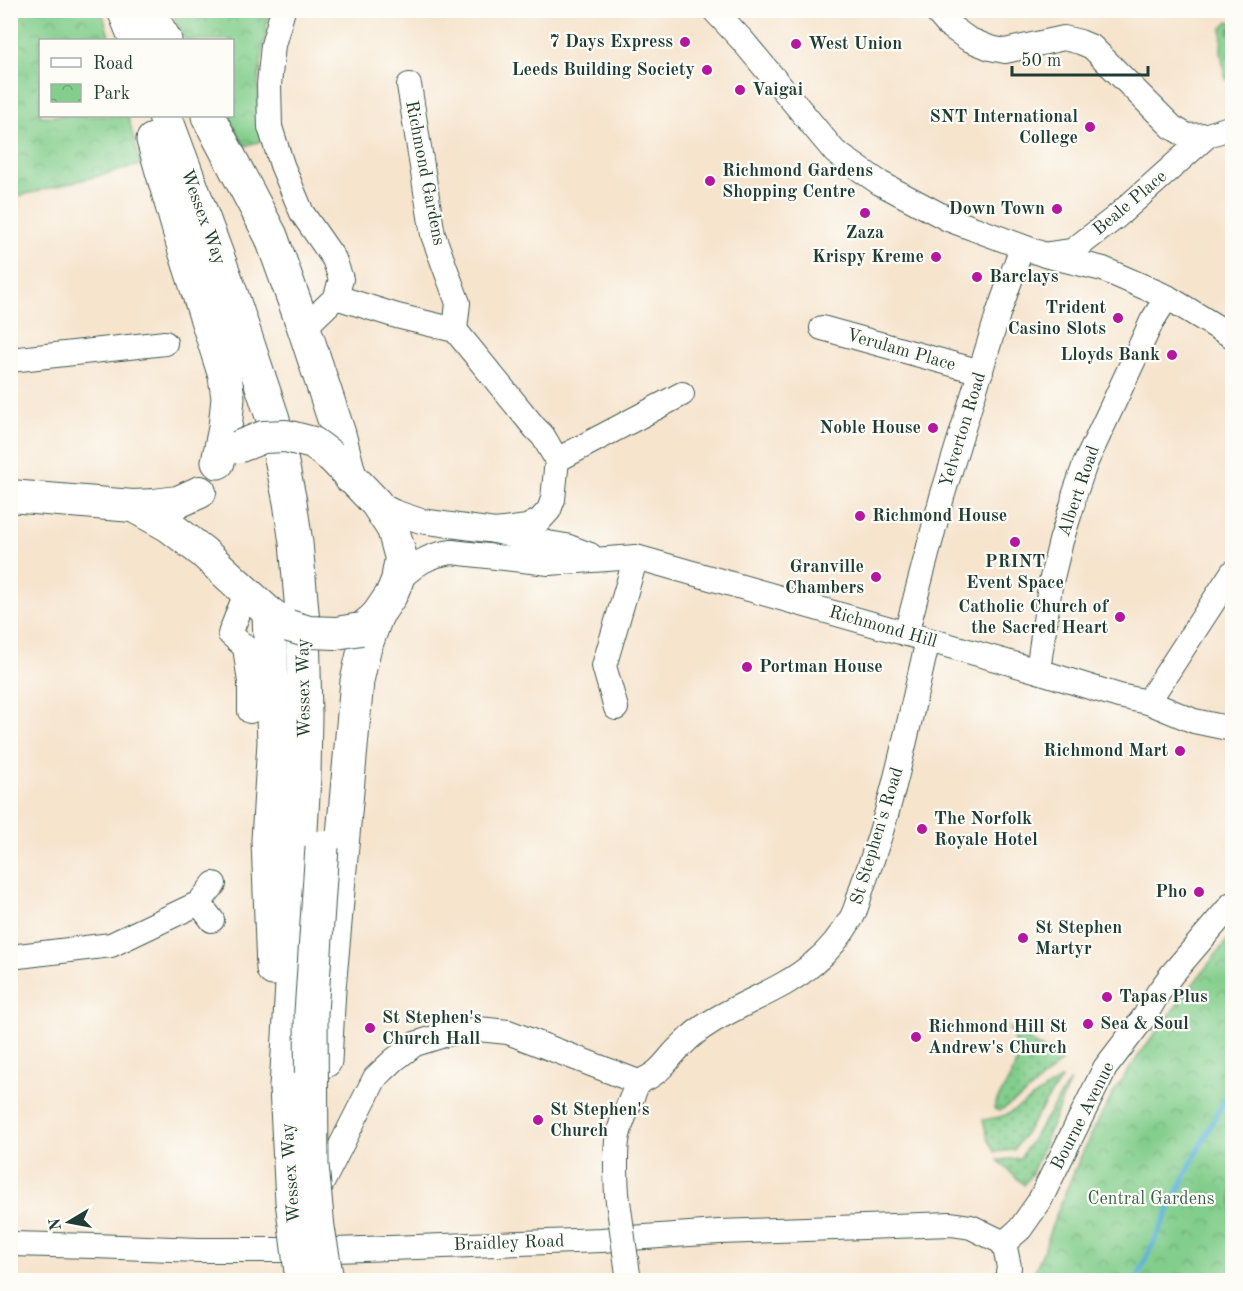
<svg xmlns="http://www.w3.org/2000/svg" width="1243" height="1291" font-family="'Old Standard TT',serif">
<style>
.cemetery{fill:url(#cemetery-stones);stroke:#518660;stroke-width:1.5}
.park{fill:url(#park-crowns);stroke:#518660;stroke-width:1.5}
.garden{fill:url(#garden-dots);stroke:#518660;stroke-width:1.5}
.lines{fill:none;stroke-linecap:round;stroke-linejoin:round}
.stream{stroke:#5fb2db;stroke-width:5}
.minor-casing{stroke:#3f564b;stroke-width:26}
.major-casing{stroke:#3f564b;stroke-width:34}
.highway-casing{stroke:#3f564b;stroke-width:35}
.minor{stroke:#fff;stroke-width:24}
.major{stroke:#fff;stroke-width:32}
.highway{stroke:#fff;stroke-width:33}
.minor-bridge-casing{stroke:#3f564b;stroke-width:26;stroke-linecap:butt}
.major-bridge-casing{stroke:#3f564b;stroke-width:34;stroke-linecap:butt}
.highway-bridge-casing{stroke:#3f564b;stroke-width:35;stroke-linecap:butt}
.minor-bridge{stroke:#fff;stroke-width:24}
.major-bridge{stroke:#fff;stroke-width:32}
.highway-bridge{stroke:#fff;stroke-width:33}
.poi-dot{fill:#b5179e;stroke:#fdfcf7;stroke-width:2}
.labels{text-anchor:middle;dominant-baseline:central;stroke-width:4.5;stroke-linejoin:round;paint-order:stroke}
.poi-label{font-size:18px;font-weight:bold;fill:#1f3d34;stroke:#fdfcf7;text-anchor:start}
.street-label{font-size:18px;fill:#1f3d34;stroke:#fdfcf7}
.park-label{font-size:18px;fill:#38614a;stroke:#fdfcf7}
</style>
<defs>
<pattern id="cemetery-stones" width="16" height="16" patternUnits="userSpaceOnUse" patternTransform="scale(1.5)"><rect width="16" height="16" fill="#83ce8c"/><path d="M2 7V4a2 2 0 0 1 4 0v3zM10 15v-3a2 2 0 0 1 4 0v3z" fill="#6ba873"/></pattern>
<pattern id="park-crowns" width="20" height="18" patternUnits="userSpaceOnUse" patternTransform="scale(1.5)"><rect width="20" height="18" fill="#83ce8c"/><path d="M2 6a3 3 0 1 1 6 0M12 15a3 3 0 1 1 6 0" fill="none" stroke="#6ba873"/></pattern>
<pattern id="garden-dots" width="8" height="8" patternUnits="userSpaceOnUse" patternTransform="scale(1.5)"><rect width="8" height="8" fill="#83ce8c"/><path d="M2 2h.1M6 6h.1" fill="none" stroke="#6ba873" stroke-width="1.8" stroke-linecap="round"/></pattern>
</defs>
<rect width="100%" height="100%" fill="#fdfcf7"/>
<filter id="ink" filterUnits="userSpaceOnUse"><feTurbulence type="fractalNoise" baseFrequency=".0167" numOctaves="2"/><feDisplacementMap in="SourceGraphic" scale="12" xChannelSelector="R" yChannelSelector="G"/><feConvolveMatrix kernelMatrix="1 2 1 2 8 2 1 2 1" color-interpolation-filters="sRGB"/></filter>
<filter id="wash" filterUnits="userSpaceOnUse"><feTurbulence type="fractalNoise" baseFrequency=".008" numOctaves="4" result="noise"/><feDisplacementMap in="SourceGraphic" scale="24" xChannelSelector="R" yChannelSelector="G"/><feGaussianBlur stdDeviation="1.35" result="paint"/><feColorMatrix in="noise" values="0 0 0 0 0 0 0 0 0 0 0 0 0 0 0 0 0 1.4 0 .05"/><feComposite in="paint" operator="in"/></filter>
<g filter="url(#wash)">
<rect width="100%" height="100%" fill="#f6e4cd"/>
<path class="cemetery" d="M1228,21L1232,22V89L1225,76L1221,51L1222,28Z"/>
<g class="park">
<path d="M11,10L102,11L110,40H40V116H128L141,165L11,198Z"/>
<path d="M171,11H269L258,85L261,141L245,146L227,116H232V40H185Z"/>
<path d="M1232,934V1265L1226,1280H1031L1048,1240L1047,1239C1066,1188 1088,1136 1116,1089C1132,1063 1152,1038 1170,1014C1191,987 1211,961 1232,934Z"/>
</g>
<g class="garden">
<path d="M1009,1028L1062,1061L1026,1094L1000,1111L994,1109L995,1104C1002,1091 1017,1070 1017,1056C1017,1047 1013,1037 1009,1028Z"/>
<path d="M1062,1078L1014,1150L995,1152L988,1139L983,1120L999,1117L1008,1114Z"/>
<path d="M1070,1081L1032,1173L1024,1185L998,1160L1020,1158Z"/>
</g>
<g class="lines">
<path class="stream" d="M1136,1280L1190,1166L1232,1085"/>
</g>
</g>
<g filter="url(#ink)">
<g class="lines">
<defs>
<g id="minor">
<path d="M283,10L273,45L269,85L270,127L282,165L302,213L334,259L341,279L336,297L304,328"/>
<path d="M714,10L742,40L835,152L880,183L948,219L1045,255L1103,269L1167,297L1230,335"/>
<path d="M935,10L947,24L968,39L990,48L1005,51L1064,38L1080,42L1092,47L1172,127L1187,136L1208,135L1232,127"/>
<path d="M409,85L433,235L458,303L455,330"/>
<path d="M1050,254L1072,251L1115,218L1208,135"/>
<path d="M336,297L397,316L455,330L535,428L543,436L557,460L553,499L549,510L540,520L527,527L495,531"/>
<path d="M822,328L981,372"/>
<path d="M10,360L165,343"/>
<path d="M557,460L682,394"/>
<path d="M376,503L394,512L421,521L495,531L536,541L566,546L590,555"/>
<path d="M397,581C416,564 427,555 452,552L549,563L636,557L1038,671L1119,696L1148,702L1194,721L1232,729"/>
<path d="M246,593L230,634L245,647L250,682V711"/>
<path d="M906,634L942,497L998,314L1022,247"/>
<path d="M1038,671L1050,586L1061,541L1073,503L1074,496L1085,464L1152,321L1167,297"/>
<path d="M1148,702L1232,573"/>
<path d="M616,708L604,666L636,557"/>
<path d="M199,903L212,920"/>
<path d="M10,957L111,945L199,903L214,884"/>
<path d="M617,1194C616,1177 615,1159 617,1141C620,1121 631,1101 638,1082C663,1073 665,1060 683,1044C691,1036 701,1028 711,1022C745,1001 784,989 814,963C829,951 842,934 852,917C858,906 860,891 865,879C894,802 909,720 928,640"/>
<path d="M315,1197L375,1078L394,1060L415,1044L447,1034L478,1029L508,1032L638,1082"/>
<path d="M1004,1243L1020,1229L1039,1202L1105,1068L1145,1016L1158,993L1172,974L1232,904"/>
<path d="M1004,1243L1009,1267L1007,1280"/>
<path d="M10,1244L94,1246L198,1250H336L601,1240L719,1232L951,1224L971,1227L1004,1243"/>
</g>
<g id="major">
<path d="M333,458L376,503L393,529L401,558L397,581L391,595L376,617L361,629"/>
<path d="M10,496L133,506L154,505L178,502L200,492"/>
<path d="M133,506L169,526L203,552L269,613L289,626"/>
</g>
<g id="highway">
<path d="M124,10L136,40"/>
<path d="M147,10L165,40"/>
<path d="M165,116L230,290L273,419L290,502L296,543L303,623L305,715L304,777L286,1088"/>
<path d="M208,116L271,236L304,328L339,434L350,477"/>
<path d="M153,140L185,251L225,376L228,398L225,428L218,462"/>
<path d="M269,613L274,742L268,840L273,969"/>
<path d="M325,1061L329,989L357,681L364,650L376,617"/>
</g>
</defs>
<use href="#minor" class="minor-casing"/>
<use href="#major" class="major-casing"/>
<use href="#highway" class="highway-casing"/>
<use href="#minor" class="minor"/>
<use href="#major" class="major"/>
<use href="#highway" class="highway"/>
<defs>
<path id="minor-bridge" d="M617,1194L628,1274"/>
<g id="major-bridge">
<path d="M238,447L263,437L286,436L313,443L332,457"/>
<path d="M289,626L309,632L336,633L361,629"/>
</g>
<g id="highway-bridge">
<path d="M322,847L311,1013L312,1165L318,1228L327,1280"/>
<path d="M286,1088L292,1201L302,1280"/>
</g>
</defs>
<use href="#minor-bridge" class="minor-bridge-casing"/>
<use href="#major-bridge" class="major-bridge-casing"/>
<use href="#highway-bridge" class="highway-bridge-casing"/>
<use href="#minor-bridge" class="minor-bridge"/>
<use href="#major-bridge" class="major-bridge"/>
<use href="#highway-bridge" class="highway-bridge"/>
</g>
</g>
<g class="poi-dot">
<circle cx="685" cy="42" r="6"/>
<circle cx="796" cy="44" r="6"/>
<circle cx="707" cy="70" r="6"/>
<circle cx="740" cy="90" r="6"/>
<circle cx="1090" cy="127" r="6"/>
<circle cx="710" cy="181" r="6"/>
<circle cx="1057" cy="209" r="6"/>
<circle cx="865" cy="213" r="6"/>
<circle cx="936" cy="257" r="6"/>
<circle cx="977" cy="277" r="6"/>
<circle cx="1118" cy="318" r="6"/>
<circle cx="1172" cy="355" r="6"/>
<circle cx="933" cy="428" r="6"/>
<circle cx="860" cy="516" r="6"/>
<circle cx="1015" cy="542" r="6"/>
<circle cx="876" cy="577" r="6"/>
<circle cx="1120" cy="617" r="6"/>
<circle cx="747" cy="667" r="6"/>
<circle cx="1180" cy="751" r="6"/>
<circle cx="922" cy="829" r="6"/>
<circle cx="1199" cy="892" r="6"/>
<circle cx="1023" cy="938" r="6"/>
<circle cx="1107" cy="997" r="6"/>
<circle cx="1088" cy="1024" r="6"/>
<circle cx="370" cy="1028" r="6"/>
<circle cx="916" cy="1037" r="6"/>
<circle cx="538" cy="1120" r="6"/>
</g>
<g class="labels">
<g class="poi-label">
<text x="673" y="42" text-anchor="end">7 Days Express</text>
<text x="808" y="44">West Union</text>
<text x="695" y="70" text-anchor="end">Leeds Building Society</text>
<text x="752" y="90">Vaigai</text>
<text x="1078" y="117" text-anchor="end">SNT International<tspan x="1078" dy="21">College</tspan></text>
<text x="722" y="171">Richmond Gardens<tspan x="722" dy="21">Shopping Centre</tspan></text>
<text x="1045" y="209" text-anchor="end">Down Town</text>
<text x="865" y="233" text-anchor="middle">Zaza</text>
<text x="924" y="257" text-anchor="end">Krispy Kreme</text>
<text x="989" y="277">Barclays</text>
<text x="1106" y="308" text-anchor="end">Trident<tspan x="1106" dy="21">Casino Slots</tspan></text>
<text x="1160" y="355" text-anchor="end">Lloyds Bank</text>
<text x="921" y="428" text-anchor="end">Noble House</text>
<text x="872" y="516">Richmond House</text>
<text x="1015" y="562" text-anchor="middle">PRINT<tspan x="1015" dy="21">Event Space</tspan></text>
<text x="864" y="567" text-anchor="end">Granville<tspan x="864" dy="21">Chambers</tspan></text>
<text x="1108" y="607" text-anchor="end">Catholic Church of<tspan x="1108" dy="21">the Sacred Heart</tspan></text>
<text x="759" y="667">Portman House</text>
<text x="1168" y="751" text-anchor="end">Richmond Mart</text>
<text x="934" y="819">The Norfolk<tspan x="934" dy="21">Royale Hotel</tspan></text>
<text x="1187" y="892" text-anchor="end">Pho</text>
<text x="1035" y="928">St Stephen<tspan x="1035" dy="21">Martyr</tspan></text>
<text x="1119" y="997">Tapas Plus</text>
<text x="382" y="1018">St Stephen's<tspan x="382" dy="21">Church Hall</tspan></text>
<text x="1100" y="1024">Sea &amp; Soul</text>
<text x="928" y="1027">Richmond Hill St<tspan x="928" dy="21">Andrew's Church</tspan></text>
<text x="550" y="1110">St Stephen's<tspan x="550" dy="21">Church</tspan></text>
</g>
<g class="street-label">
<text transform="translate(425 173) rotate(79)">Richmond Gardens</text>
<text transform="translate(1130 203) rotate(-40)">Beale Place</text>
<text transform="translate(203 217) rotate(70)">Wessex Way</text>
<text transform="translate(901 350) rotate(16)">Verulam Place</text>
<text transform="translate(963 430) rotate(-73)">Yelverton Road</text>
<text transform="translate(1079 491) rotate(-71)">Albert Road</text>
<text transform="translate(883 627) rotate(16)">Richmond Hill</text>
<text transform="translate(304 688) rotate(-91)">Wessex Way</text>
<text transform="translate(877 836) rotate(-73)">St Stephen's Road</text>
<text transform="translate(1083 1116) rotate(-63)">Bourne Avenue</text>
<text transform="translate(291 1173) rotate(-94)">Wessex Way</text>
<text transform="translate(509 1243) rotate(-2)">Braidley Road</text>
</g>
<g class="park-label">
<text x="1151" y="1199">Central Gardens</text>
</g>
</g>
<rect width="1243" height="1291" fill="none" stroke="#fdfcf7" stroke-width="36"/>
<rect x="39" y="39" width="195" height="78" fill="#fdfcf7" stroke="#a4b0a9" stroke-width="1.5"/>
<rect x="51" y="58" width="30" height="9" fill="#ffffff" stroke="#a4b0a9" stroke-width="1.5"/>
<text x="93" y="69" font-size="18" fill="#1f3d34">Road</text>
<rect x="51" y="84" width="30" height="18" fill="url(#park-crowns)" stroke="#a4b0a9" stroke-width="1.5"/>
<text x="93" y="99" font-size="18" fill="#1f3d34">Park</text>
<g transform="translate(69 1222) rotate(260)" stroke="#fdfcf7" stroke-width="4.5" paint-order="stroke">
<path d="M0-4.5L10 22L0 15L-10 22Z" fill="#1f3d34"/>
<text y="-9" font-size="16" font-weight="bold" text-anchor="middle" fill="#1f3d34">N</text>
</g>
<path d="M1012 66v9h136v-9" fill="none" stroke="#1f3d34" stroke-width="3"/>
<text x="1021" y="66" font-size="18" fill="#1f3d34" stroke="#fdfcf7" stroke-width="4.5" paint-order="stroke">50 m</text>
</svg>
